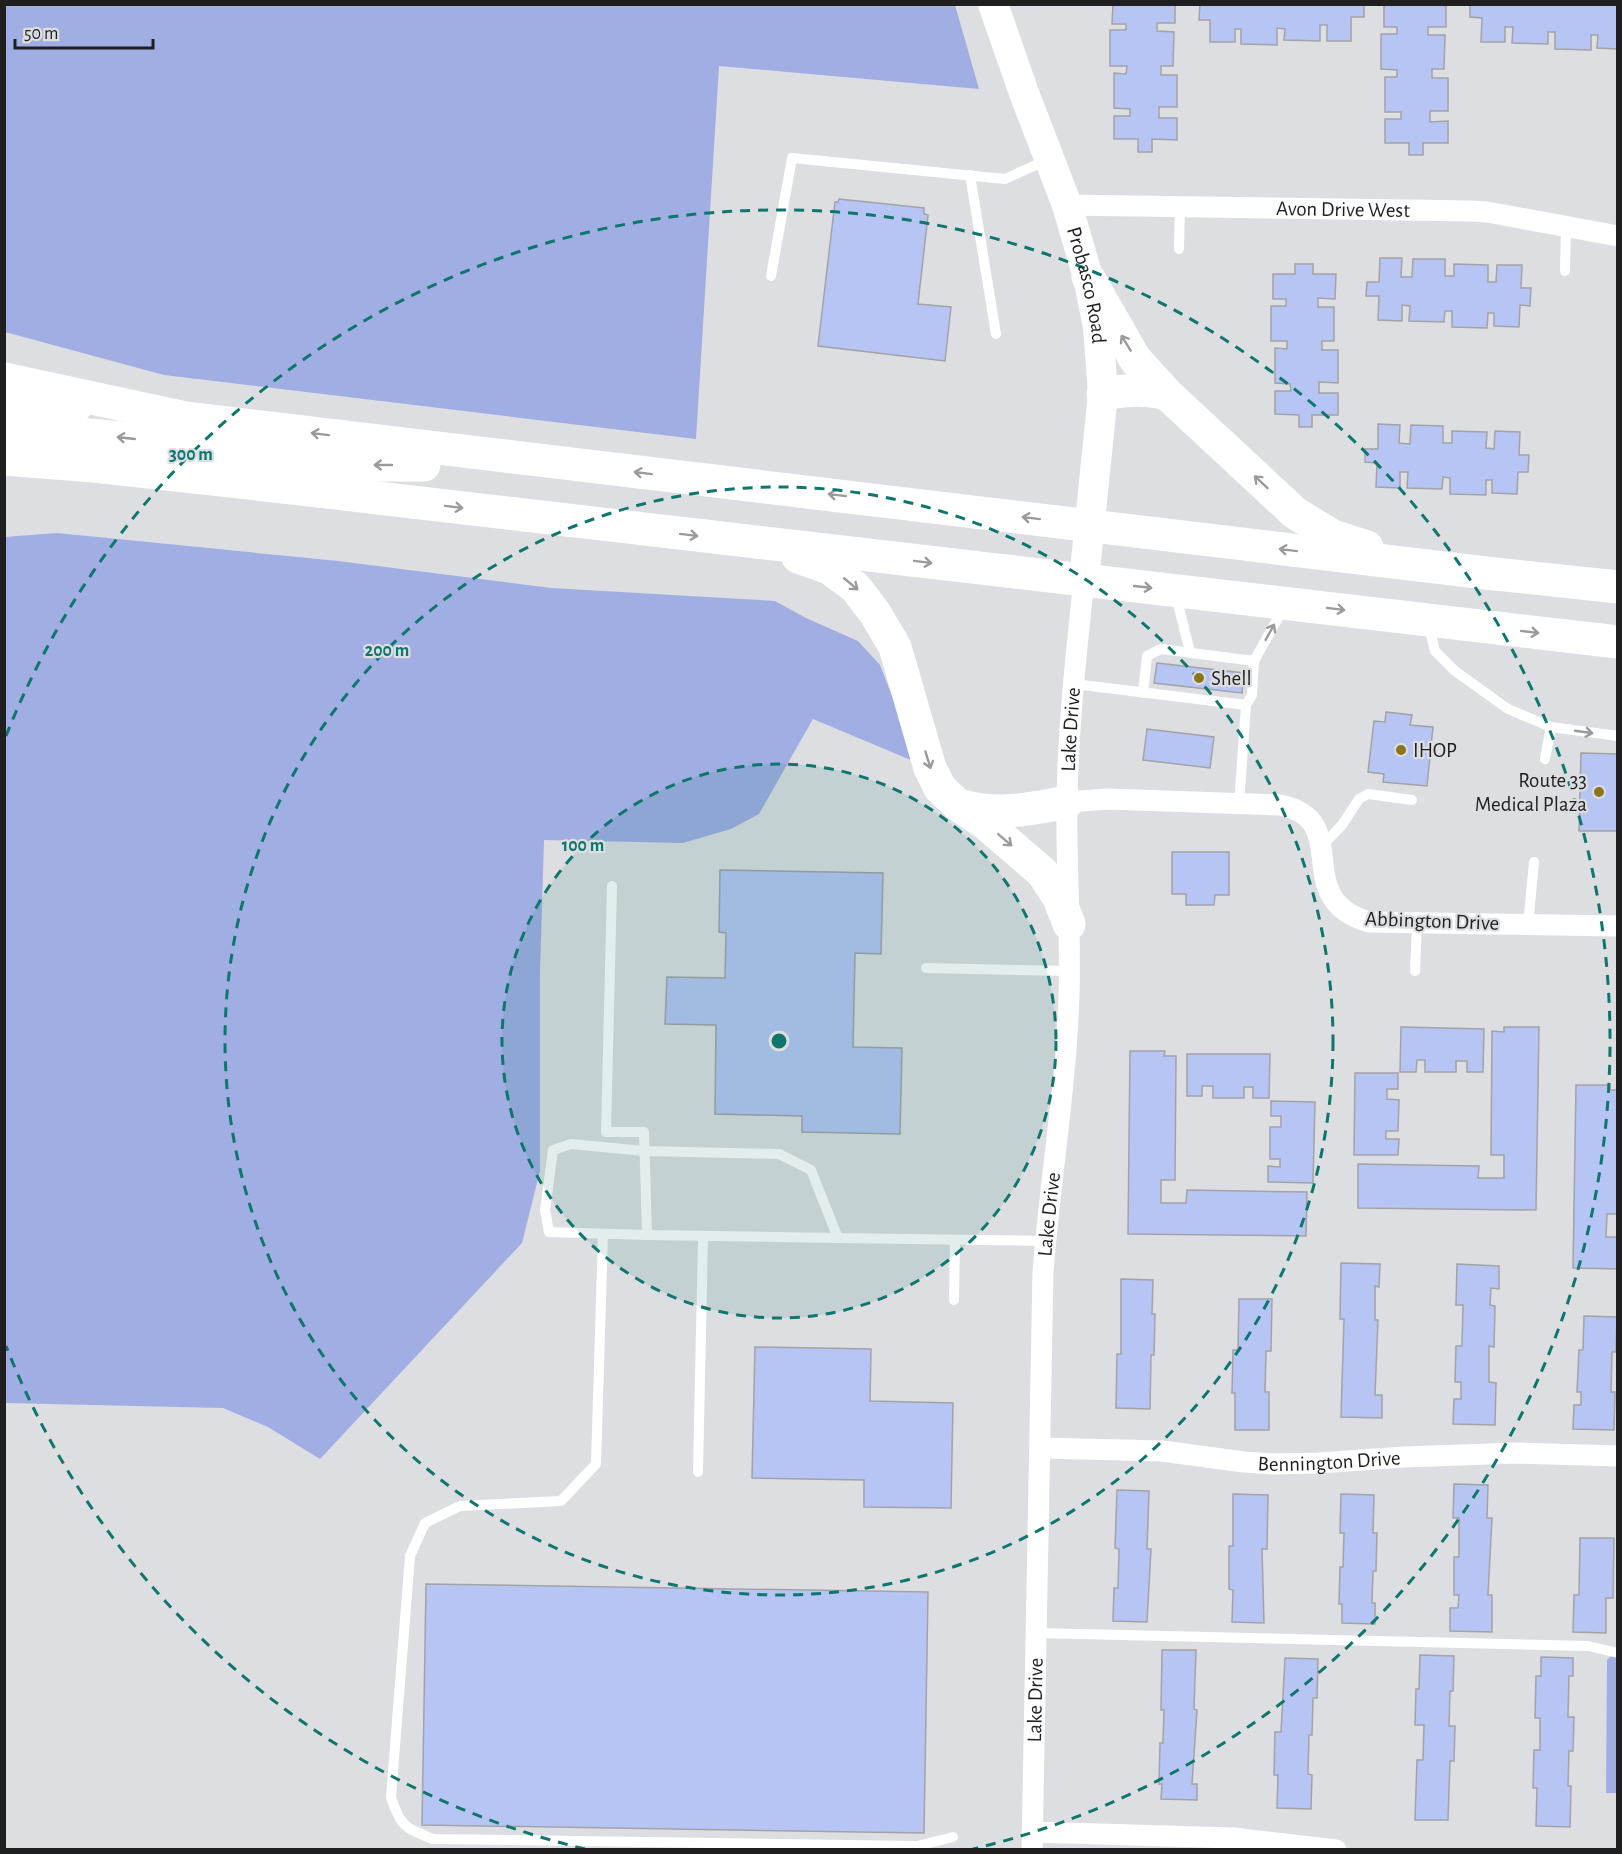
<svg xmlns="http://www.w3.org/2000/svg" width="1622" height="1854" font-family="'Alegreya Sans',sans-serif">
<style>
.green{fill:#a0aee3}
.building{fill:#b7c5f4;stroke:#a2a3a7;stroke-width:1.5}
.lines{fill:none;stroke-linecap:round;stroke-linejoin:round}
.lane{stroke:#fff;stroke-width:10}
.street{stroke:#fff;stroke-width:21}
.secondary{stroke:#fff;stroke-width:30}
.primary{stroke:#fff;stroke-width:33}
.highway{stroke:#fff;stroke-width:33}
.oneway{stroke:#9a9a9b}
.ring{fill:none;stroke:#0f766e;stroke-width:3;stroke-dasharray:10 8}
.poi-dot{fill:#8a761a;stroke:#dddee1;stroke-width:2}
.labels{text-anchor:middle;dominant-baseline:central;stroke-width:4.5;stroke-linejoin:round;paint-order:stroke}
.street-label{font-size:21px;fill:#1f1f20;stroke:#dddee1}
.poi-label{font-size:21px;fill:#1f1f20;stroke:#dddee1;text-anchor:start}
.centre{fill:#0f766e;stroke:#dddee1;stroke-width:3}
.ring-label{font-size:18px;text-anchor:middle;font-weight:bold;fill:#0f766e;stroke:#dddee1;stroke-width:4.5;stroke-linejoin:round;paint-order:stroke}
</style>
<rect width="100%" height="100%" fill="#dddee1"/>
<g class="green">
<path d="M4,5H955L979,89L719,66L696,439L164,375L5,332Z"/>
<path d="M57,533L338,561L551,588L775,601L806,618L858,641L880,665L918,763L813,719L759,814L731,829L683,843L544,840L540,971V1171L522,1243L320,1459L268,1427L223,1408L5,1403V537Z"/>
<path d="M1617,1650V1793H1606L1607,1660Z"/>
</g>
<g class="building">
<path d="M1113,4H1175V23H1157V31L1174,32L1173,66H1161V75H1177V107H1159V118H1177V140L1152,139V152H1138V139H1114V116H1130V109L1114,108V73L1126,74L1127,66H1110V30H1126V24H1112Z"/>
<path d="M1200,4H1364V17H1351V41H1327V25H1320V41L1284,40L1285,29L1277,28V45L1241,44V29H1235V42H1210V20H1199Z"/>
<path d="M1384,4H1446V27H1428V35H1445L1444,69H1432V78H1448V111H1430V122L1448,121V143H1423V155H1409V143H1385V119H1401V112H1385V77H1397V70L1381,69V34H1397V27H1384Z"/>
<path d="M1470,4H1618V49L1597,48L1598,35H1591V50L1555,49V32H1548V44L1512,43L1513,27H1505V42H1481L1482,18L1470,17Z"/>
<path d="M839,199L924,208V214L928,215L918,304L951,307L945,361L818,346L835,202H838Z"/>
<path d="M1380,258H1402L1401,277H1412L1413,259H1445V276H1454V264L1488,265V282H1496L1497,265H1522L1521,288H1531L1530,306L1520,305L1519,327L1494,326V313H1488L1487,328L1452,327V311H1445L1444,322L1409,321L1410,306L1402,305V321L1378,320L1379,296H1366L1367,282H1379Z"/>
<path d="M1295,264H1313V274H1336L1335,299L1318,298V307H1334V341H1322V350H1338V383L1319,382V393H1338V415H1312V427H1299V415L1275,414V391H1291L1290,384L1275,383V348L1287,349V341H1271V306H1286V299H1273V274H1295Z"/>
<path d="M1378,424L1400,425L1399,443L1410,444L1411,425L1443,426V443H1452V431L1487,432L1486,448L1494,449L1495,431L1520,432L1519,455H1529L1528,472H1518L1517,494L1492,493V480H1486V495L1450,494V478L1443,477L1442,489L1407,488L1408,472H1400V488L1376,487L1377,463L1365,462V449H1378Z"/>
<path d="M1157,663L1244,673L1242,693L1154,683Z"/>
<path d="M1386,712L1412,715L1410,725L1433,727L1427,786L1383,782L1384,774L1368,772L1374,721L1385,722Z"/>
<path d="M1147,729L1214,737L1210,768L1143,760Z"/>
<path d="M1581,753L1618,754V831H1579Z"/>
<path d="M1172,852H1229V895H1215L1214,905H1186V894H1172Z"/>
<path d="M720,870L883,873L881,954L855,953L853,1047L902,1048L900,1134L802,1132V1116L715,1114L716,1025L665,1024L667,977L725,978L726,933L719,932Z"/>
<path d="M1401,1027L1484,1029L1483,1072H1467V1061H1456V1072H1425V1060H1417L1416,1072H1400Z"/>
<path d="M1504,1027H1539L1536,1210L1358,1208V1164L1479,1166L1478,1178H1504V1155H1491L1492,1031L1504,1032Z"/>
<path d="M1130,1051H1165L1164,1056H1176L1175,1180H1161V1203H1186L1187,1190L1307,1192L1306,1236L1128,1234Z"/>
<path d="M1187,1054H1270L1269,1098H1253V1087H1244V1098H1213V1086H1202V1096H1187Z"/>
<path d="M1355,1073H1398V1089H1387V1099L1399,1100L1398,1131H1386V1139H1399L1398,1155H1354Z"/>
<path d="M1576,1085H1610V1090H1618V1214H1607L1606,1237H1618V1269L1573,1268Z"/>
<path d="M1271,1101L1315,1102L1313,1183L1268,1182V1166L1280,1167V1159H1270V1127H1281V1116H1271Z"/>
<path d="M1341,1263L1380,1264L1379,1287L1375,1286V1320H1378L1375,1395H1382V1418L1341,1417L1344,1319H1340Z"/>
<path d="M1457,1264L1499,1266V1289L1491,1288L1490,1305L1495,1306L1494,1347L1489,1346V1382L1496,1383L1495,1425L1453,1424L1454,1399H1461V1382H1455L1456,1346H1462L1463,1305H1456Z"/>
<path d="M1121,1279L1153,1280L1152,1314H1155L1154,1355H1151L1150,1409L1116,1408L1117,1354H1121Z"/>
<path d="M1239,1299H1272L1271,1351H1266L1265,1392H1269V1430H1235V1393H1232L1233,1350H1238Z"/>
<path d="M1584,1316L1617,1317L1616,1352H1612L1611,1392H1615L1614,1430L1573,1429L1574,1405H1581V1392H1577L1579,1350H1583Z"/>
<path d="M755,1347L871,1349L870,1401L953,1403L951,1508L864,1507V1480L752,1478Z"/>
<path d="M1454,1484L1488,1485L1487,1518H1492L1488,1595H1492V1632L1450,1631V1608H1458L1459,1595H1454V1557H1459V1518H1453Z"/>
<path d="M1117,1490L1149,1491L1147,1549H1151L1147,1622L1113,1621L1114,1588H1118L1119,1549L1115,1548Z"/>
<path d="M1233,1494L1268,1495L1267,1549H1262L1264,1623L1232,1622L1233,1590L1229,1589V1546H1233Z"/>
<path d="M1341,1494L1374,1495L1373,1533H1377L1376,1571H1373L1372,1603H1375V1624L1342,1623V1604H1339L1340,1567H1343L1344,1533H1340Z"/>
<path d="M1580,1538H1614L1613,1598H1606V1633L1573,1632L1574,1595H1579Z"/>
<path d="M426,1584L928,1592L924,1833L422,1825Z"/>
<path d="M1162,1650H1196L1194,1709L1197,1710L1192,1784H1197V1800L1161,1799L1162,1784H1159L1160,1743H1163L1164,1710H1161Z"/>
<path d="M1420,1655L1454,1656L1453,1691H1450L1449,1726H1455L1454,1761H1450L1448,1820H1415L1417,1760H1423L1424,1725H1415L1416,1689H1419Z"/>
<path d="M1541,1657L1573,1658V1676H1569L1568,1717H1574L1573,1751H1569L1568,1786H1571L1570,1827L1536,1826L1537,1788H1533L1534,1750H1540V1718H1535L1536,1676H1541Z"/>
<path d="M1285,1658L1318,1659L1317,1698H1313L1312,1735H1309L1308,1774L1312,1775L1311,1809L1277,1808L1278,1775H1274L1275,1732H1281Z"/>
</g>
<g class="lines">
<g class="lane">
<path d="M970,175L996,334"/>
<path d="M1179,249L1180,206"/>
<path d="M1565,271L1566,228"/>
<path d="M771,276L792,158L1005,179L1047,160"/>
<path d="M1176,596L1190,652"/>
<path d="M1428,623L1435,651L1455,671L1508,709L1551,727L1618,736"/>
<path d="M1074,684L1246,705"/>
<path d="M1143,693L1147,656L1161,649L1254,661"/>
<path d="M1545,759L1551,727"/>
<path d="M1239,805L1246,705L1252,695L1254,661L1283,609"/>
<path d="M1321,847L1342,825L1359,799L1368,794L1412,800"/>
<path d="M612,886L606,1132H644L647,1235L838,1238"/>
<path d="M1528,925L1534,862"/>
<path d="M926,968L1069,971"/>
<path d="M1415,971L1417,923"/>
<path d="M603,1234L596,1464L561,1501L460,1506L425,1523L410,1556L391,1797C400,1826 405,1828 433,1839L917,1846L953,1837"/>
<path d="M647,1235L549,1232L545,1210L553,1150L571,1144L644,1151L779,1154L811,1170L838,1238L1045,1241"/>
<path d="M954,1300L955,1240"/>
<path d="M698,1472L703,1237"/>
<path d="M1036,1633L1588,1646L1618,1653"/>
</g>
<g class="street">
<path id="s1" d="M1067,205L1471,211L1487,212L1618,236"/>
<path d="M1067,802L1108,799L1280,805C1356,820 1288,899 1369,922L1618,926"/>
<path id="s2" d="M1040,1448L1162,1451L1244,1462L1273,1464L1319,1463L1404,1457L1517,1453L1618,1456"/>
<path d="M1032,1832L1233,1838L1336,1850"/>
<path id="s3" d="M1032,1850L1043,1272C1050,1180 1066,1088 1069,996C1071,931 1066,867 1067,802C1068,728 1076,654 1084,580"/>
</g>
<path class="secondary" id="s4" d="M993,4L1024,93L1067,205L1088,277L1098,327L1103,394L1084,580"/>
<path class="primary" d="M4,400L76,406"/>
<g class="highway">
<path d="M1088,277L1135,359L1167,394L1295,513L1333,536L1367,547"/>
<path d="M4,379L185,418L1486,573L1618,587"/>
<path d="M1103,394C1127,390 1143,388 1167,394"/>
<path d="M4,427L185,444L356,465H424"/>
<path d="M4,459L94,466L292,488L1618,642"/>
<path d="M798,557L829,568L855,587L875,613L895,647L930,768L940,788L958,805L985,823L1043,873L1059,898L1069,924"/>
<path d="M963,806C998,816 1032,809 1067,802"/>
</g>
</g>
<defs><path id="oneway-shaft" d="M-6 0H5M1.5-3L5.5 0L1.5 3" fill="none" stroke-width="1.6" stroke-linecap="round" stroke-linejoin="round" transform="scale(1.5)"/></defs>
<g class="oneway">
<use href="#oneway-shaft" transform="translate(1126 343) rotate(-121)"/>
<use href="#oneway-shaft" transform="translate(320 434) rotate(-173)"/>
<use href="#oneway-shaft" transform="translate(126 438) rotate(-174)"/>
<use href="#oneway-shaft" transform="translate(383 465) rotate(-180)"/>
<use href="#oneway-shaft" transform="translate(643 473) rotate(-173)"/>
<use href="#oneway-shaft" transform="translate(1261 482) rotate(-137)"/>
<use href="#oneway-shaft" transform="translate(837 495) rotate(-173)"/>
<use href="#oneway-shaft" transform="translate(454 507) rotate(7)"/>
<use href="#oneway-shaft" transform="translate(1031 518) rotate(-173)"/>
<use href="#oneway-shaft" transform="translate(689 535) rotate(7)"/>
<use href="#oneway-shaft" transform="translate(1288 550) rotate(-173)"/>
<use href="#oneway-shaft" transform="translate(923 562) rotate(7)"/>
<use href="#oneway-shaft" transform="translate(851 584) rotate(40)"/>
<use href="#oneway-shaft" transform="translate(1143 587) rotate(6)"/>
<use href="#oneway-shaft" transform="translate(1336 609) rotate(7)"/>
<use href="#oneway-shaft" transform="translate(1270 632) rotate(-61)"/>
<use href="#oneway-shaft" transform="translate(1530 632) rotate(7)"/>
<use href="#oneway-shaft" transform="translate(1584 732) rotate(8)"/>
<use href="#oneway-shaft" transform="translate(928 760) rotate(73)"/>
<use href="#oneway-shaft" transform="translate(1005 840) rotate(41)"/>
</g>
<circle cx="779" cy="1041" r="277" fill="#0f766e" fill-opacity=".12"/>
<g class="ring">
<circle cx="779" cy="1041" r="277"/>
<circle cx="779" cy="1041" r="554"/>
<path d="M585 1849A831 831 0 0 1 6 1346M6 736A831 831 0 1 1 973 1849"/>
</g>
<g class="poi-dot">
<circle cx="1199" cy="678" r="6"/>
<circle cx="1401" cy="750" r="6"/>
<circle cx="1599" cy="792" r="6"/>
</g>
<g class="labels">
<g class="street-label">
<text stroke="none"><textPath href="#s1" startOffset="276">Avon Drive West</textPath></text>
<text stroke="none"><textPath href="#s4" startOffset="297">Probasco Road</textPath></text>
<text stroke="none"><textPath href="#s3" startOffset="1122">Lake Drive</textPath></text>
<text transform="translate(1432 921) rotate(2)">Abbington Drive</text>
<text stroke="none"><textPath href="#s3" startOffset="636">Lake Drive</textPath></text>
<text stroke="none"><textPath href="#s2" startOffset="290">Bennington Drive</textPath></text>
<text stroke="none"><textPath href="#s3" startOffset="150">Lake Drive</textPath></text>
</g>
<g class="poi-label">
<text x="1211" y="678">Shell</text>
<text x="1413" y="750">IHOP</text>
<text x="1587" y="780" text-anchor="end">Route 33<tspan x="1587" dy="24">Medical Plaza</tspan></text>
</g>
</g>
<circle cx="779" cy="1041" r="9" class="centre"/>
<g class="ring-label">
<text x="191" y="460">300 m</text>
<text x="387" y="656">200 m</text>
<text x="583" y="851">100 m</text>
</g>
<rect width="1622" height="1854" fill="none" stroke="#1f1f20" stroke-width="12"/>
<path d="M15 39v9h138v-9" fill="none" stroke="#1f1f20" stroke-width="3"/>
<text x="24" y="39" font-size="18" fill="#1f1f20" stroke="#dddee1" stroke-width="4.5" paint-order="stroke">50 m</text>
</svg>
